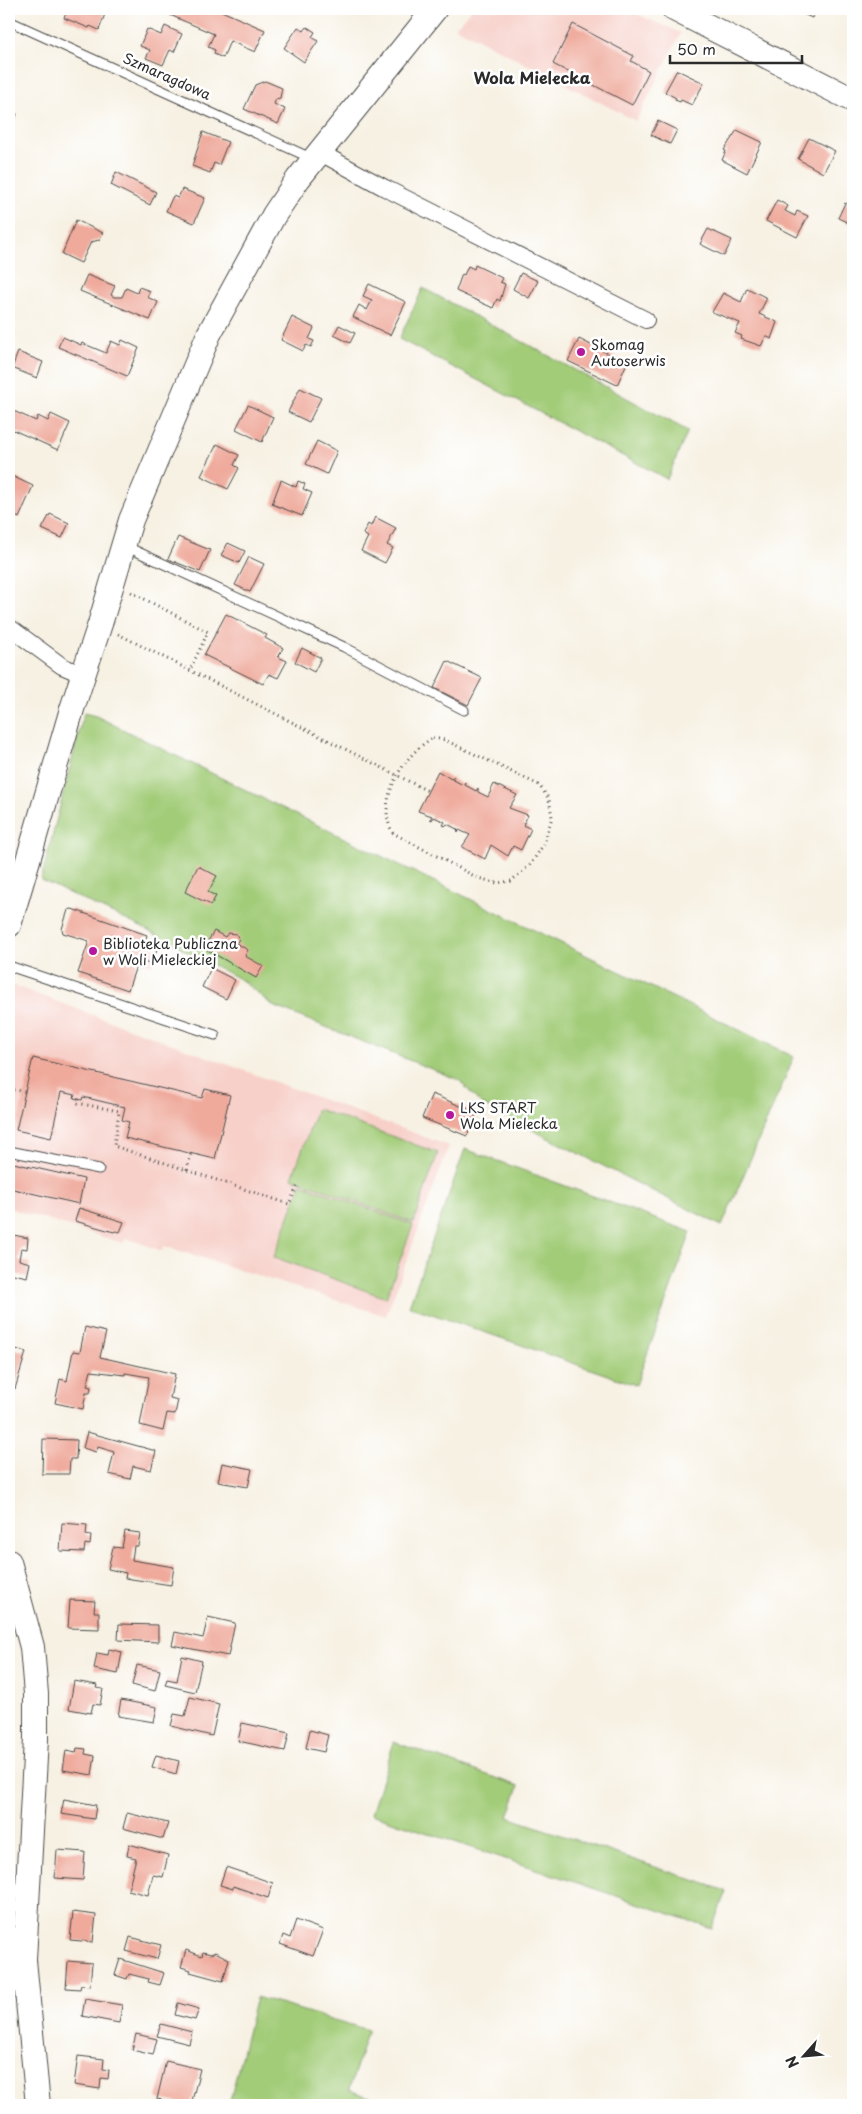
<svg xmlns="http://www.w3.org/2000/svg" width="862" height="2114" font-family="'Playpen Sans',sans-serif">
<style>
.built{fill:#f7d0c9}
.green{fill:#a2cc78;stroke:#667c52}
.building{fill:#efaa9c}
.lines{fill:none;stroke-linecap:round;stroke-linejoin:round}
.lane-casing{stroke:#4a4947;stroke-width:11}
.street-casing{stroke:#4a4947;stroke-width:18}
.secondary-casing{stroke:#4a4947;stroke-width:26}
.path{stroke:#4a4947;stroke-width:3;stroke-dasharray:1 4;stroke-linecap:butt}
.lane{stroke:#fff;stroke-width:9}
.street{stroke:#fff;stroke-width:16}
.secondary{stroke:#fff;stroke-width:24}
.poi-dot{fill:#b5179e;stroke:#fff;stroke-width:2}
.labels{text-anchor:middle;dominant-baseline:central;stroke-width:5;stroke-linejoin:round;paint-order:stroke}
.street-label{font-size:14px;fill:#2b2b2b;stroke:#fff}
.poi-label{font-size:14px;fill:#2b2b2b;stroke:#fff;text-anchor:start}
.quarter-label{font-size:16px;font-weight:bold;fill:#2b2b2b;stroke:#fff}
</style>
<rect width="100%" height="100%" fill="#fff"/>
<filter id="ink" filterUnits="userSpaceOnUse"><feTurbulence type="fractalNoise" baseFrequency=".02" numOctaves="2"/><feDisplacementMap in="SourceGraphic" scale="10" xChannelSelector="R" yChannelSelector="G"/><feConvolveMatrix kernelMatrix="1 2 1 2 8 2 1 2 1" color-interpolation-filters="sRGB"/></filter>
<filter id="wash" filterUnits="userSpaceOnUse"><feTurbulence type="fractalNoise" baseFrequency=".0096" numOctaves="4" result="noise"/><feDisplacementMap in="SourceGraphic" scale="20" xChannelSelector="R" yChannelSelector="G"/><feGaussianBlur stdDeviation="1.12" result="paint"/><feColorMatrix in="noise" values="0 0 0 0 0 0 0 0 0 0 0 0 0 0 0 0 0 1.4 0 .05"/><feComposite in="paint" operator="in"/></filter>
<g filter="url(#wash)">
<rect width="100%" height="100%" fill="#f7f1e3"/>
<g class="built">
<path d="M472,9H625L681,33L636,121L455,27Z"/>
<path d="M12,985L449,1146L386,1316L164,1246L162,1251L126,1238L123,1243L9,1208V997Z"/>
</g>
<g class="green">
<path d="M423,288L688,431L667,479L399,339Z"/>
<path d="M84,713L96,716C328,832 562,942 794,1057L722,1226L481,1104L459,1080L273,1006L243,981L141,927L41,880Z"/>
<path d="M317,1109L438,1153L413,1223L292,1178Z"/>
<path d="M465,1149L691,1232L636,1385L409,1306Z"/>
<path d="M301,1184L413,1225L386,1298L274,1257Z"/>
<path d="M394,1742L519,1786L508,1817L726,1891L712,1928L371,1814Z"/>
<path d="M256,1997L368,2030L349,2090L393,2105H229Z"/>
</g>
<g id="blocks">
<g class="building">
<path d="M68,9H97L105,14L99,30L90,26L89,28L64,18Z"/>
<path d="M173,9H217L265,30L255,52L230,41L223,58L214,54L215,50L208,47L214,34L170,15Z"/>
<path d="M792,9H816L812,18Z"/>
<path d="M573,24L634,56L631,61L649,71L632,105L553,64Z"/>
<path d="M165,26L182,34L174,52L170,50L163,65L146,58L150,50L140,46L147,29L161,35Z"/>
<path d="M298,27L304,31L307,27L315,32L312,37L318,41L304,62L284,48Z"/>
<path d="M677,70L704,83L692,105L681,100L680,102L675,100L676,98L665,92Z"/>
<path d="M265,81L282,88L280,98L276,99L274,104L285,109L278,124L244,109L255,85Z"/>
<path d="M9,111L17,114L9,135Z"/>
<path d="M658,121L677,130L670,144L651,135Z"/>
<path d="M737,130L762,142L747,173L722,160L726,151L724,150Z"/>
<path d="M203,132L228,142L219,165L214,163L210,173L192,166Z"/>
<path d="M809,138L835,151L823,173L798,159Z"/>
<path d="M116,172L156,192L150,205L111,185Z"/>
<path d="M182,189L205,198L194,223L166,211L173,196L178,198Z"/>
<path d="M777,200L788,206L785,211L795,216L797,211L808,216L797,237L766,221Z"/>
<path d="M845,203L853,207V225L838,218Z"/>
<path d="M76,220L103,233L99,240L91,242L81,263L62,254Z"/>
<path d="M708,229L732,240L724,256L700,244Z"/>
<path d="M475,265L502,278L500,282L505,284L500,301L497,299L493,308L456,291L462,274L464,275L468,266L474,269Z"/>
<path d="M521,273L538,281L529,298L513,289Z"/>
<path d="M87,275L115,286L111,295L114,297H122L126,288L137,293L139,287L150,291L147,297L158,302L150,320L80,291Z"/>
<path d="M369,284L406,302L390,335L353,317L359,305L367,310L372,300L363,296Z"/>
<path d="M747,288L767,298L759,314L777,322L771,339L766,336L761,346L741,339L742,336L735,333L740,323L712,312L723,293L741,302Z"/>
<path d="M292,317L314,328L309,339L314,341L311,347L306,345L303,351L281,340Z"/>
<path d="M339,325L355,333L350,343L334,335Z"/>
<path d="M63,337L81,345L82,343L106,353L111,341L120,345L122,340L139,348L127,376L58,347Z"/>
<path d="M579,339L627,363L617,385L568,361Z"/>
<path d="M18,352L43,362L37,378L12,368Z"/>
<path d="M300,388L321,398L309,422L288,412Z"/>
<path d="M248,405L273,417L262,442L236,429Z"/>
<path d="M9,409L36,421L38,416L48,421L51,414L70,423L58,450L9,428Z"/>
<path d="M317,441L337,451L327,474L306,464Z"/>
<path d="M217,444L239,455L234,465L239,468L228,489L201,476Z"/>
<path d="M12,476L33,486L19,518L9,513V483Z"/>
<path d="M281,480L296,487L298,481L305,484L303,489L312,493L302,516L272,504Z"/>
<path d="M50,514L69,523L62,538L42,529Z"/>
<path d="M375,517L396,528L387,545L393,548L385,563L361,551L368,537L363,534L368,524L371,526Z"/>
<path d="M178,537L210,550L200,572L168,559Z"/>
<path d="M228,543L245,551L239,563L221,555Z"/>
<path d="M249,557L264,564L250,592L235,585Z"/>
<path d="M226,614L267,635L265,638L283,648L278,657L287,661L278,678L269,674L263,684L204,655Z"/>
<path d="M302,648L321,658L314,672L295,662Z"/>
<path d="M447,661L482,678L468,705L434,688Z"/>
<path d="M438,771L451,779L454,776L452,779L463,785L465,782V785L476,791L478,788V792L488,797L494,784L517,795L509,808L528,815L523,825L531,829L521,850L513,846L508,856L491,845L485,859L462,847L470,835L459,830L458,833L457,829L447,824L445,826L443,825L445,822L434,817L432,820L430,819L432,816L418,811Z"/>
<path d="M198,866L217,876L208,892L216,896L211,905L185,892Z"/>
<path d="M72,909L147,935L144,944L157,949L152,965L138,960L128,990L78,973L89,941L63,933L62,929L68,910Z"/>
<path d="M214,931L225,937L228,933L236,934L239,939L236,943L248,950L245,956L263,966L256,978L204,948Z"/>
<path d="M211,968L235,980L226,999L202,987Z"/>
<path d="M33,1058L202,1098L205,1089L230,1095L215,1159L125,1138L129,1122L122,1120L125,1107L83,1097L82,1100L74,1098L75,1095L61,1092L51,1138L16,1130Z"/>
<path d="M432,1094L477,1113L467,1136L422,1118Z"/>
<path d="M9,1162L84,1179L79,1204L9,1188Z"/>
<path d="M79,1208L124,1222L120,1232L115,1231L114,1232L75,1221Z"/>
<path d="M9,1234L28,1238L27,1249L21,1248L19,1260L30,1263L27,1277L9,1273Z"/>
<path d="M85,1327L106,1332L100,1357L175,1374L170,1398L178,1400L175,1414L167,1413L163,1431L140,1425L149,1377L125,1373V1375L91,1371L87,1386L91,1387L90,1393H86L83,1409L55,1403L60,1379L67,1381L73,1351L80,1352Z"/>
<path d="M9,1347L26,1352L15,1389L9,1387Z"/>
<path d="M87,1432L156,1451L151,1470L133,1466L130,1479L109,1474L114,1452L98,1447L96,1452L83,1448Z"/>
<path d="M43,1439L77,1440L76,1459H70L69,1474H42Z"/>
<path d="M222,1463L252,1469L248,1487L218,1482Z"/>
<path d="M62,1523L87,1525L86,1535L91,1536L90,1545L85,1544L84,1552L60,1551Z"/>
<path d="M125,1531L140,1533L138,1546H134L132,1560L174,1567L171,1585L125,1578L126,1573L108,1569L113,1547L122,1548Z"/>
<path d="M70,1600L95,1601L94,1612H99V1629L68,1628Z"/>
<path d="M208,1617L235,1623L228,1656L172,1645L175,1632L203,1638Z"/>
<path d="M119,1624L158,1625V1642L118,1640Z"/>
<path d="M109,1649L122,1652L118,1674L94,1669L97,1653L108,1655Z"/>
<path d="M182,1656L202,1661L195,1692L165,1685L167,1679L177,1681Z"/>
<path d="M137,1665L160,1670L155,1691L132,1685Z"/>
<path d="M74,1681L97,1685L96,1688L103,1689L100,1705L93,1704L91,1713L69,1709Z"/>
<path d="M190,1697L219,1704L212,1736L171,1726L174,1714L185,1716Z"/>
<path d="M121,1700L157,1707L154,1722L118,1716Z"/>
<path d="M242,1723L289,1733L285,1751L238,1741Z"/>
<path d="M310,1730L328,1735L324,1752L306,1748Z"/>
<path d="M77,1748L86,1749L85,1754L95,1756L92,1775L63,1770L66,1751L76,1753Z"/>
<path d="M156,1755L179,1761L176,1774L152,1767Z"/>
<path d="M64,1799L96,1805L94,1819L61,1814Z"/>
<path d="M127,1813L168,1823L163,1839L123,1828Z"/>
<path d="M129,1844L168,1855L163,1877L153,1875L148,1895L128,1890L136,1858L127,1856Z"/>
<path d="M57,1850L85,1852L83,1880L55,1878Z"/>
<path d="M226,1867L273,1883L268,1898L233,1886V1889L220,1885Z"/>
<path d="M73,1912L96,1915L93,1942L70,1940Z"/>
<path d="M296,1920L323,1930L313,1956L280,1944L283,1935L290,1938Z"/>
<path d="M130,1937L161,1945L157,1959L126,1951Z"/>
<path d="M186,1950L202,1956L203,1952L211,1954L215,1952L229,1959L223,1981L190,1972L191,1970L181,1967Z"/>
<path d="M120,1959L164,1973L160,1985L148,1982L149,1979L129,1974L127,1979L115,1975Z"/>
<path d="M68,1961L92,1963L90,1986L81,1985L80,1989L66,1988Z"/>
<path d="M85,1999L122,2005L119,2023L82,2016Z"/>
<path d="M178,2003L199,2009L195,2020L175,2015Z"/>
<path d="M161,2024L192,2032L189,2044L157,2036Z"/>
<path d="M136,2034L157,2039L153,2055L132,2050Z"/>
<path d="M78,2056L104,2059L103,2069L109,2070L108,2079L101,2078L100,2089L74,2085Z"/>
<path d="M166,2061L200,2069L191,2105L157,2099Z"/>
<path d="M9,2090H10L12,2105H9Z"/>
</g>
</g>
</g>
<g filter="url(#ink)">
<use href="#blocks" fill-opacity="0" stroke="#4a4947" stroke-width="1"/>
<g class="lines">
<defs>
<g id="lane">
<path d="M9,21L313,159"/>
<path d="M125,546L344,647L464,710"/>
<path d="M9,966L215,1035"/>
<path d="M9,1151L99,1169"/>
</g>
<g id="street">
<path d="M319,152L385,188L646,320"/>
<path d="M9,627L62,666L83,675"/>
</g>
<g id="secondary">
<path d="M674,9L853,100"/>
<path d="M9,925L72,709L100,624L131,520L209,334L274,215L298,179L435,9"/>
<path d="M9,1562L32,1647L36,1694V1739L24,1960L38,2105"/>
</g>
</defs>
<use href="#lane" class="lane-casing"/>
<use href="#street" class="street-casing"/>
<use href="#secondary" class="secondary-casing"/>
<g class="path">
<path d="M131,592L208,632L190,670"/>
<path d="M118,634L428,791"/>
<path d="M433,738L445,740L539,785L549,799L552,817L544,844L530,865L511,881L497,883L478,878L393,833C374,802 404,753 433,738Z"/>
<path d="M9,1088L25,1092"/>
<path d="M79,1099L77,1103L119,1111L114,1146L289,1204L298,1185"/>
<path d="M187,1170L191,1153"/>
</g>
<use href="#lane" class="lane"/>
<use href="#street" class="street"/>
<use href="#secondary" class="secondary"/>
</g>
</g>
<g class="poi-dot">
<circle cx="581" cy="352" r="5"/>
<circle cx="93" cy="951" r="5"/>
<circle cx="450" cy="1115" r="5"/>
</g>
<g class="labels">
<g class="street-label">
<text transform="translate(167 76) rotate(24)">Szmaragdowa</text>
</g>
<g class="poi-label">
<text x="591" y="344">Skomag<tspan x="591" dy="16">Autoserwis</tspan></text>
<text x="103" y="943">Biblioteka Publiczna<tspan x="103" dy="16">w Woli Mieleckiej</tspan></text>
<text x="460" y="1107">LKS START<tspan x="460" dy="16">Wola Mielecka</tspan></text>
</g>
<g class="quarter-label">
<text x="532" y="77">Wola Mielecka</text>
</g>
</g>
<rect width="862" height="2114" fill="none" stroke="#fff" stroke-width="30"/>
<g transform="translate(804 2056) rotate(243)" stroke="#ffffff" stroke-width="4" paint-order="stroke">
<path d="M0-4L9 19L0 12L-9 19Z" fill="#2b2b2b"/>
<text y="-8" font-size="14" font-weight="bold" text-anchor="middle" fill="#2b2b2b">N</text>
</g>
<path d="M670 55v8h132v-8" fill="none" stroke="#2b2b2b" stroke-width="2.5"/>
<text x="677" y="55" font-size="15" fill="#2b2b2b" stroke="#ffffff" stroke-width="4" paint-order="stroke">50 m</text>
</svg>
